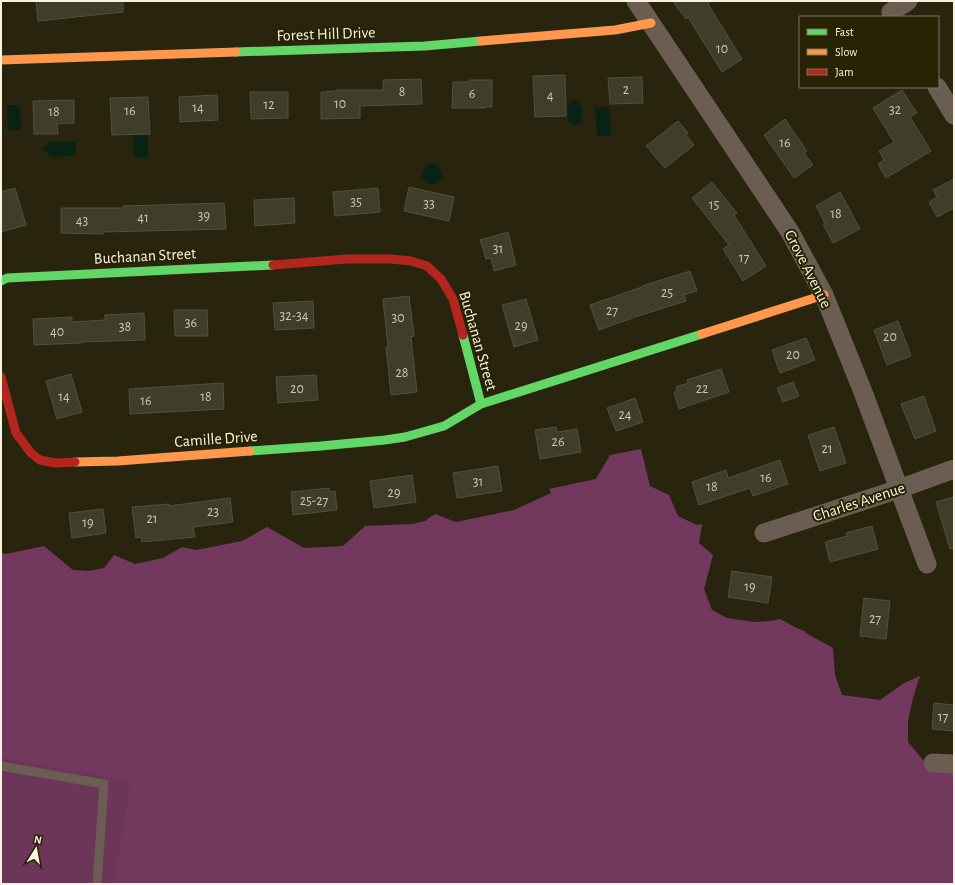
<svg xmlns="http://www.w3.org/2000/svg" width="955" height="885" font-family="'Alegreya Sans',sans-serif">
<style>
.green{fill:#6b3658}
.forest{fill:#72385e}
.water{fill:#082214}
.building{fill:#3e3e2b;stroke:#515140}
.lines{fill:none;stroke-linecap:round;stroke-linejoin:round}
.lane{stroke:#6c5d52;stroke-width:9}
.street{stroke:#6c5d52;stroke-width:19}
.fast{stroke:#63d668;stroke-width:9}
.slow{stroke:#ff974d;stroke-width:9}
.jam{stroke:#b3261e;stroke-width:9}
.labels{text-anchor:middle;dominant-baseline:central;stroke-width:4;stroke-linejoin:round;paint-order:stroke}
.number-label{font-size:14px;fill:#cac6b1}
.street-label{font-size:16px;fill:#f8f4de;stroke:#282305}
</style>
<rect width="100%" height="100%" fill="#28240e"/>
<path class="green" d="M1,722L133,748L176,884H1Z"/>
<path class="forest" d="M641,449L650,486L669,495L678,516L697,525L702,524L699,543L713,555L704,589L712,610L727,618L755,622L772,621L780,619L797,628L806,632V633L833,648L835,675L842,695L880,700L904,683L920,676L913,698L908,721V742L933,772L954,773V884H115L119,851L130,785L123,780L1,758V553L6,554L44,546L73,570L89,571L104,568L114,555L135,564L163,558L182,547L196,550L242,541L267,527L304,548L343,546L365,526L412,524L425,521L435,514L456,522L514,510L551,493L549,489L596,479L610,455Z"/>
<g class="water">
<path d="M576,100C584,105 583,117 581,124C566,133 566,108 570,103C573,100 573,101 576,100Z"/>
<path d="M20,105L21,130H8L7,105Z"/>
<path d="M595,107H610L611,135L597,136Z"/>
<rect x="133" y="129" width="15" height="28"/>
<path d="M50,142H74C76,146 77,153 73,156L51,157L49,155L47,151H44V147H47V144Z"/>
<circle cx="432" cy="174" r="10"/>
</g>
<g class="building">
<path d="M36,1H123V12L38,21Z"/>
<path d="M673,1H711L708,4L742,59L722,72L688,17L686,19Z"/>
<path d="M565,75L566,116L535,117L533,76Z"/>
<path d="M642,77L643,103L610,104L608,78Z"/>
<path d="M421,79L422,104L360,106V118L321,119V92L336,91V90H383V80Z"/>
<path d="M469,80H492V107H485V108H452L453,82H469Z"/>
<path d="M902,90L917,113L910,117L931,151L886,178L878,164L884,160L879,151L894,142L873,108Z"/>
<path d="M250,92H288V118L251,119Z"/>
<path d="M217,95L218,120L180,122L179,97Z"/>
<path d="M148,97L150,134L112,135L110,98Z"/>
<path d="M74,100V123L57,124L58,134H34L33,101Z"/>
<path d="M785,119L807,151L804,153L813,165L794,178L764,135Z"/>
<path d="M678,121L688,133L686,135L694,145L665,168L646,146Z"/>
<path d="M954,179V208L937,217L929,202L937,197L933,190Z"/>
<path d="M712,182L737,213L734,215L766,266L743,281L723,249L729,245L692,198Z"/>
<path d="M409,187L454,197L449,221L404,211Z"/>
<path d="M15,188L26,225L1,232V192Z"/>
<path d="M378,188L380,212L335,216L333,192Z"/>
<path d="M840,192L860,229L833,243L823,224L825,223L816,206Z"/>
<path d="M294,198L295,223L255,226L254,200Z"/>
<path d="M224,203L226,229L103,232V234L61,233V208H123V206Z"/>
<path d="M508,232L516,265L494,271L491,258L486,259L480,240Z"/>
<path d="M690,271L697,291L684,295L686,301L638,316L599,330L590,305L642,287V286Z"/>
<path d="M409,296L414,336L411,337L417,392L391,395L386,347H388L383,299Z"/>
<path d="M526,299L538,340L514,347L502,305Z"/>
<path d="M313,301L314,328L275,330L273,303Z"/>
<path d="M174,310H207L208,336H175Z"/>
<path d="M144,313L145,340L81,342V343L34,345L33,319L72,317V322L105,320V315Z"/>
<path d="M898,321L911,356L887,365L874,330Z"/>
<path d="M806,338L815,360L780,373L772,350Z"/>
<path d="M721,369L729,392L679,409L674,393L677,391L676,387L688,383L687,380Z"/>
<path d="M71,374L82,412L57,419L46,381Z"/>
<path d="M316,375L318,400L278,403L276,377Z"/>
<path d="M793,382L799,396L783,402L777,388Z"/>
<path d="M223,383L224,409L130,414L129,389Z"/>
<path d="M924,396L936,431L915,439L901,404Z"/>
<path d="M635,398L643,422L616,431L607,408Z"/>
<path d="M556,427L557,432L577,429L581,452L540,459L535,430Z"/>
<path d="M834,427L846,463L820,471L808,435Z"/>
<path d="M780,460L788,484L753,496L750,488L699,505L692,482L726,470L728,478Z"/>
<path d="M498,466L502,491L457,498L453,473Z"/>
<path d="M412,475L416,502L374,508L370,481Z"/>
<path d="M329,488L330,492L335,491L337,510L293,515L291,492Z"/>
<path d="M954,497V548L950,549L936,502Z"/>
<path d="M230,498L233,522L193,527L195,537L142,542L141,537L136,538L132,507L169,504V506Z"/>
<path d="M103,509L106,533L72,538L69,513Z"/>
<path d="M872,526L878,549L830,562L825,542L847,536L846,533Z"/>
<path d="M732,571L772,577L768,603L728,597Z"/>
<path d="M864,598L890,601L886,639L860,636Z"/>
<path d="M934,703L954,705V731L932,729Z"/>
</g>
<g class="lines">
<path class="lane" d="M1,766L104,784L97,884"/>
<g class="street">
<path d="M636,1L790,232L824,295L863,392L927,564"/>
<path d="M891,12L908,1"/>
<path d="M937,87L954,115"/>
<path d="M764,533L899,489L954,469"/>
<path d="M933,763L954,764"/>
</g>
<g class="fast">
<path d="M236,52L425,46L481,41"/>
<path d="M1,281L7,278L273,265"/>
<path d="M463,335L481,404L702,334"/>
<path d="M250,451L321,446L385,440L405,437L444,426L481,404"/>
</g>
<g class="slow">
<path d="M481,41L615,30L651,23"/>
<path d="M1,60L236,52"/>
<path d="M702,334L824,295"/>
<path d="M75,462L118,461L250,451"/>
</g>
<g class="jam">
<path d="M273,265L347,259H391L411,261L427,266L441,279L453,299L463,335"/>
<path d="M1,377L16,433L31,453L40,460L55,463L75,462"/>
</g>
</g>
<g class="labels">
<g class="number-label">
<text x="722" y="49">10</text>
<text x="626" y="90">2</text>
<text x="402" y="92">8</text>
<text x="472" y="94">6</text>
<text x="550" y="96">4</text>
<text x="340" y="104">10</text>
<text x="269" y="105">12</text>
<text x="198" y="108">14</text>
<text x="895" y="110">32</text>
<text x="130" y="111">16</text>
<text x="54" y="112">18</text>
<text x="785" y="143">16</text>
<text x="356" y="202">35</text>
<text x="429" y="204">33</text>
<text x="714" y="205">15</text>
<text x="836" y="214">18</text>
<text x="204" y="216">39</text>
<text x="143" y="218">41</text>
<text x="82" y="221">43</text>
<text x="498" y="249">31</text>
<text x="744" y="258">17</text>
<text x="667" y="293">25</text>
<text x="612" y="311">27</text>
<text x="294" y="316">32-34</text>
<text x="398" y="318">30</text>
<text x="191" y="323">36</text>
<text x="521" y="326">29</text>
<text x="125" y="327">38</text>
<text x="57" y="332">40</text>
<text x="890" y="337">20</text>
<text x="793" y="355">20</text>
<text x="402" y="373">28</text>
<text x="297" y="389">20</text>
<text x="702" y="389">22</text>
<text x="64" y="397">14</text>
<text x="206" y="397">18</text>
<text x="146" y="401">16</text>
<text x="625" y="415">24</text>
<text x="558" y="442">26</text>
<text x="827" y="449">21</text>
<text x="766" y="478">16</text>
<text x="478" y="482">31</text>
<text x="712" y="487">18</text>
<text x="394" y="493">29</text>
<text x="314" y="501">25-27</text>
<text x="213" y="512">23</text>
<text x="152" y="519">21</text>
<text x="88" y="523">19</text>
<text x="750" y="587">19</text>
<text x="875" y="619">27</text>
<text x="943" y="717">17</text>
</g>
<g class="street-label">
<text transform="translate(326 34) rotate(-2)">Forest Hill Drive</text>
<text transform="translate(145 256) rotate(-3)">Buchanan Street</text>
<text transform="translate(808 269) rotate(63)">Grove Avenue</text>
<text transform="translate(478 341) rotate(74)">Buchanan Street</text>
<text transform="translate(216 439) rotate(-4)">Camille Drive</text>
<text transform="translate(859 502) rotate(-18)">Charles Avenue</text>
</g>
</g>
<rect width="955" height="885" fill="none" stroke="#f8f4de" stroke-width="4"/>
<rect x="799" y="16" width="140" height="72" fill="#282305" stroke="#7b775c"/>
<rect x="807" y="29" width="20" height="6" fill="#63d668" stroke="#7b775c"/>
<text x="835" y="36" font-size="12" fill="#f8f4de">Fast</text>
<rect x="807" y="49" width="20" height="6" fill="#ff974d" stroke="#7b775c"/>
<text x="835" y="56" font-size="12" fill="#f8f4de">Slow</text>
<rect x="807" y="69" width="20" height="6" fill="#b3261e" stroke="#7b775c"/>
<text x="835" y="76" font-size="12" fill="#f8f4de">Jam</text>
<g transform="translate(36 849) rotate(11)" stroke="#282305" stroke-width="3" paint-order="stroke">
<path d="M0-3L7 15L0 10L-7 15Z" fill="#f8f4de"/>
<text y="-6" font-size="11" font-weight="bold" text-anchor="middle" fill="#f8f4de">N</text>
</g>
</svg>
